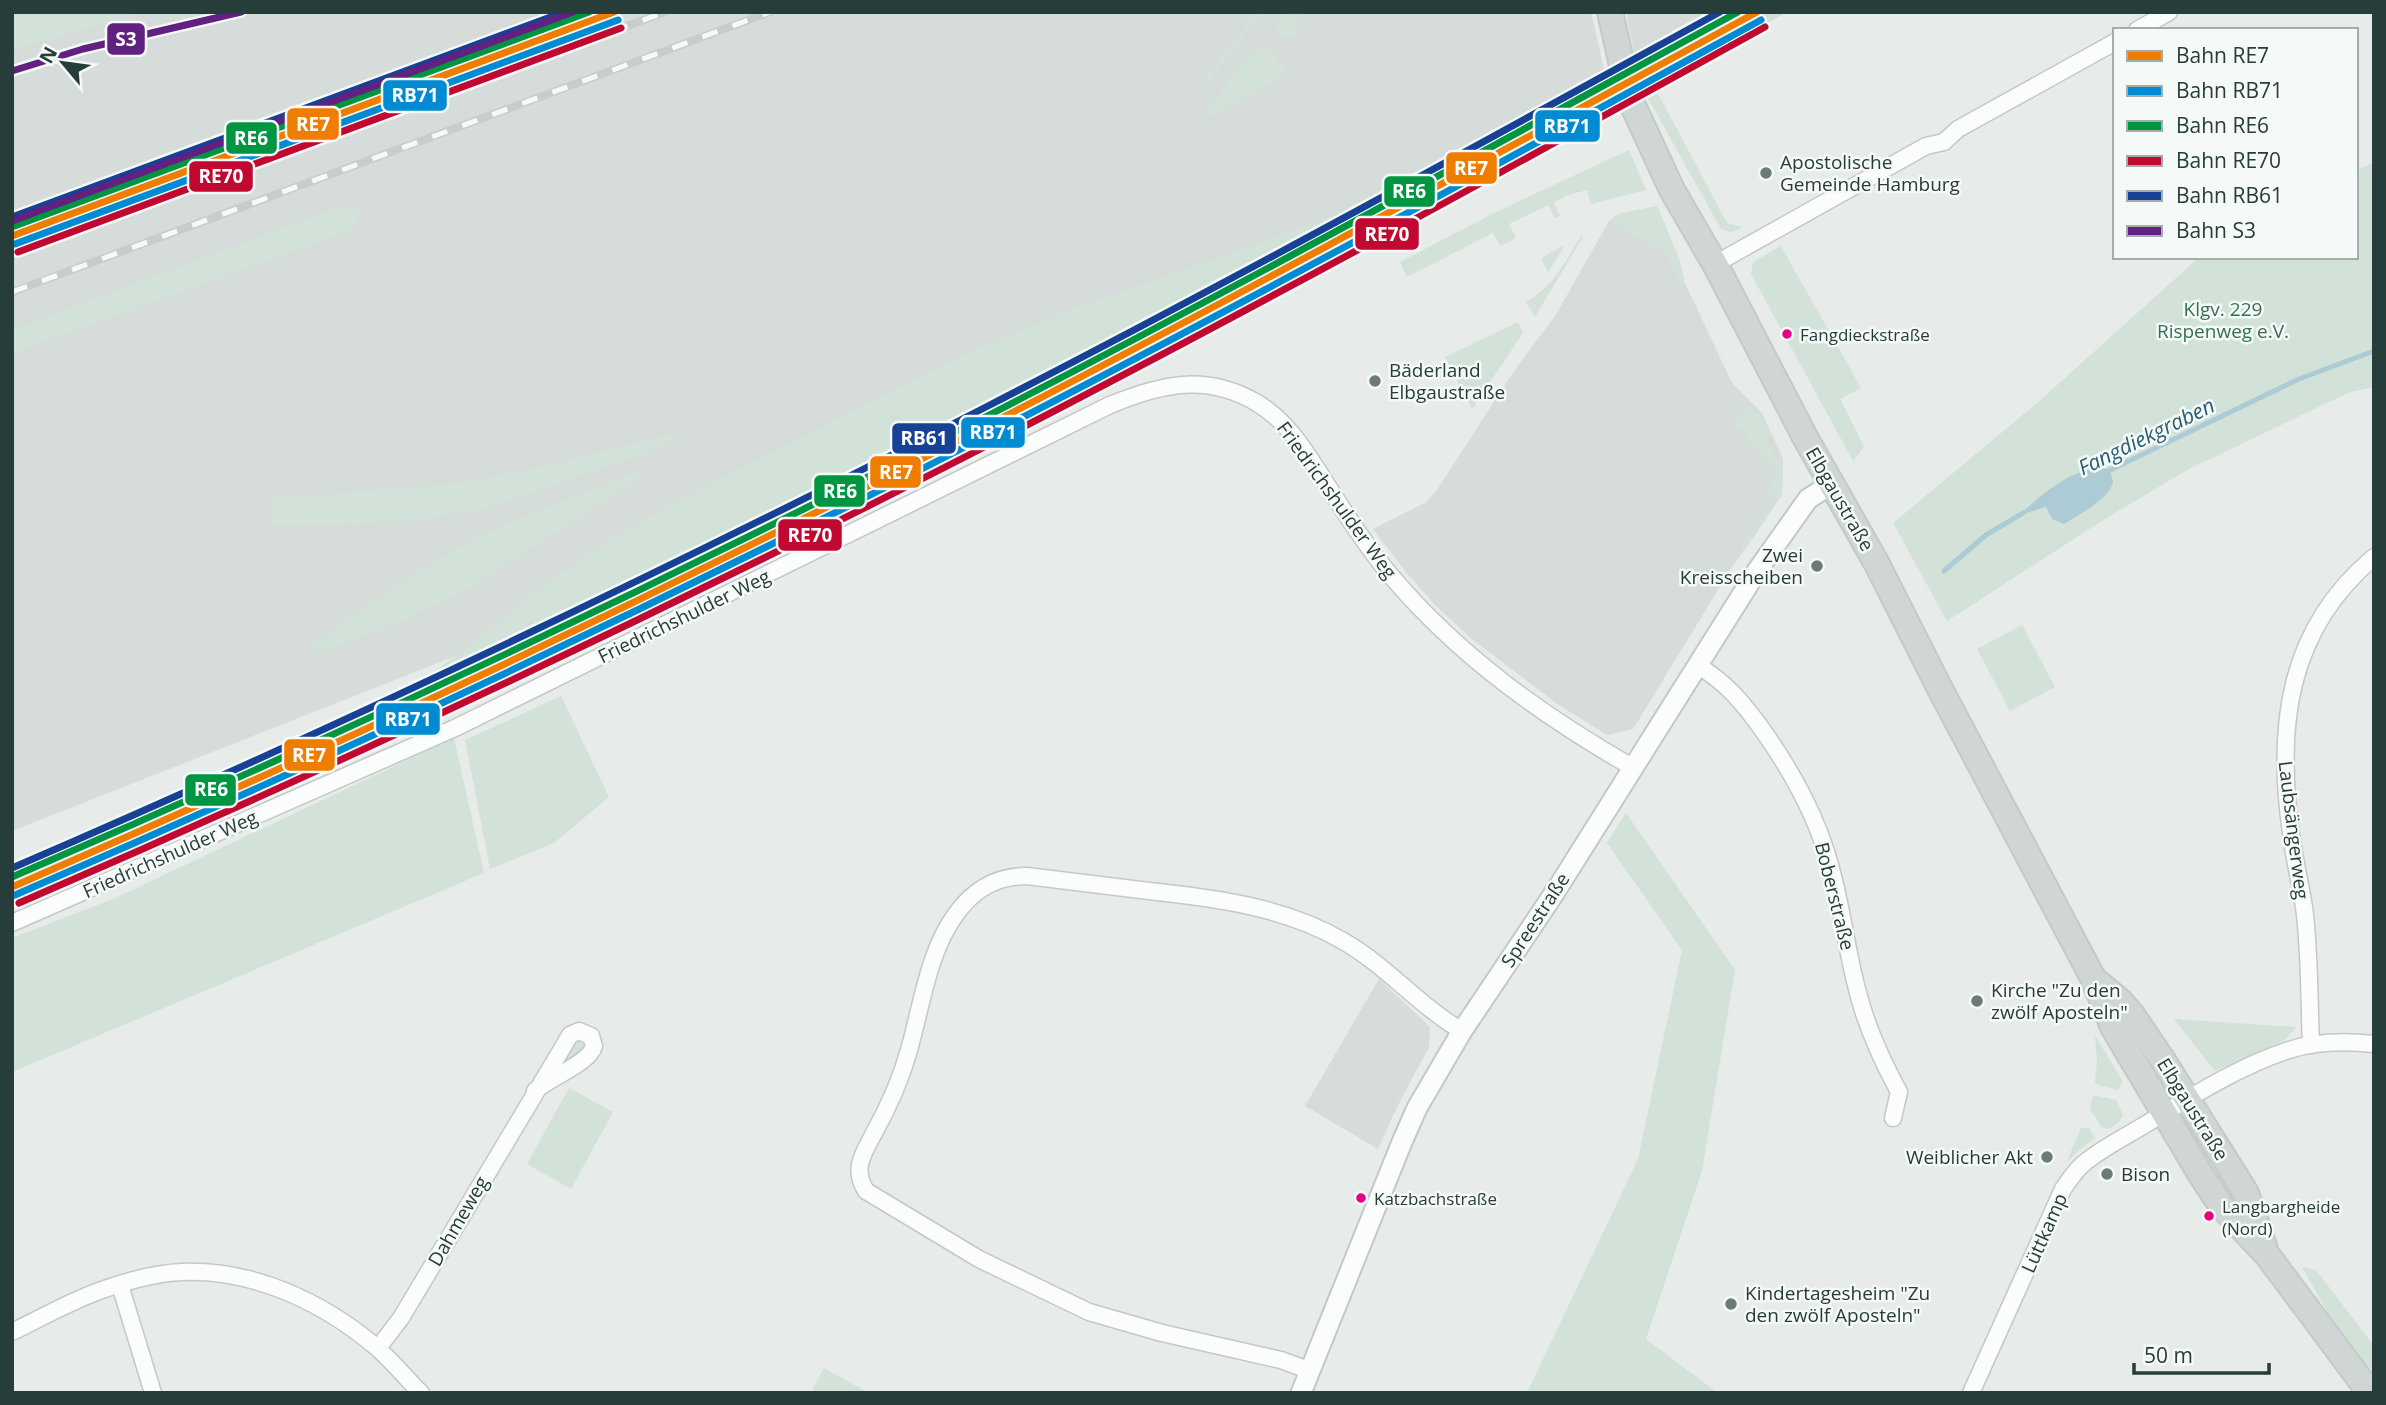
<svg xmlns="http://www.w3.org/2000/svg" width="2386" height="1405" font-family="'Open Sans',sans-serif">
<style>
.built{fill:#d5dcd9}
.green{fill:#d2e2d8;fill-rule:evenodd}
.water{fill:#accbd5}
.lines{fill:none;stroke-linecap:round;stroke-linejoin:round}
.stream{stroke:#accbd5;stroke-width:5}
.minor-casing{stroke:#c4c8c6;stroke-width:19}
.tertiary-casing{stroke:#c4c8c6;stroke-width:23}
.primary-casing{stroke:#c3cac8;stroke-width:28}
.minor{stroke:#fbfcfc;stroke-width:16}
.tertiary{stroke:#fbfcfc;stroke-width:19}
.primary{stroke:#cfd6d5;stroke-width:24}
.rail-casing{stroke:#c8ccca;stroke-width:8}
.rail{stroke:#f5f9f8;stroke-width:5;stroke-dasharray:16;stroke-linecap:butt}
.rail-1-casing{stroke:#f5f9f8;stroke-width:12}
.rail-2-casing{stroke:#f5f9f8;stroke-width:12}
.rail-3-casing{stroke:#f5f9f8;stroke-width:12}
.rail-4-casing{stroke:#f5f9f8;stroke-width:12}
.rail-5-casing{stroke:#f5f9f8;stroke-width:12}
.rail-6-casing{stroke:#f5f9f8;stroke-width:12}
.rail-1{stroke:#ef7d00;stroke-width:7}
.rail-2{stroke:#008bd2;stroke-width:7}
.rail-3{stroke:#009641;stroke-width:7}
.rail-4{stroke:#c10831;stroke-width:7}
.rail-5{stroke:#164194;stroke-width:7}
.rail-6{stroke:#622181;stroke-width:7}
.poi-dot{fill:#6a7a77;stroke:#f5f9f8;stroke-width:2.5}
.bus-dot{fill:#e5007d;stroke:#f5f9f8;stroke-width:2.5}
.labels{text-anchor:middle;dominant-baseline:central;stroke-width:5;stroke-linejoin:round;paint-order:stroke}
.bus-label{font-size:17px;fill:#263d39;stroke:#f5f9f8;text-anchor:start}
.poi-label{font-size:19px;fill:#263d39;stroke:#f5f9f8;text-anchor:start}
.park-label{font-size:19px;fill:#347052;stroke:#f5f9f8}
.street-label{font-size:19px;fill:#263d39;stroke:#f5f9f8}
.water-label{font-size:21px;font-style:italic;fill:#265e73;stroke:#f5f9f8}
.line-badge{stroke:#f5f9f8;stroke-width:2.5}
.badge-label{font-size:19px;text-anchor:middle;font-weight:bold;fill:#fff}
</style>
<rect width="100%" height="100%" fill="#e7ebe9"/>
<g class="built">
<path d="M142,12H1591L1611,100L1593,111L879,468L499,639L12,831V49Z"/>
<path d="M1626,12H1787L1654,86L1640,84Z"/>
<path d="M1657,206L1680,261L1684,281L1732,383L1762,413L1783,459L1782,495L1732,567L1633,729L1607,735L1556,703L1472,639L1436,606L1406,572L1373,529L1425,503L1437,490L1512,374L1557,313L1609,221L1618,214Z"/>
<path d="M1379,979L1430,1027L1429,1047L1397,1107L1378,1149L1305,1106Z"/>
</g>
<g class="green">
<path d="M12,12H142L12,49Z"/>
<path d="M1257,12H1263L1205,86L1201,83Z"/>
<path d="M1284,12H1312L1297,20L1298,34L1286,38L1278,33L1277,23Z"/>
<path d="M1262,49L1268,51L1289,72L1212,116H1208L1207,109L1251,53Z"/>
<path d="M1640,84L1654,86L1727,223L1742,227L1732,233L1721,229Z"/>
<path d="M1629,150L1646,190L1591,204L1587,190L1565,196L1554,203L1560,216L1555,218L1548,205L1509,224L1516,238L1500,246L1493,233L1407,277L1400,262L1500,210Z"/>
<path d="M2374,162V387L2350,392L2189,469L2108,517L1947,621L1893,523L2037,403L2195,261L2201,257H2356V171ZM2113,481L2052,519L2046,507L2020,515Z"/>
<path d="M1371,201L1373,207C1053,389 721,549 390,709V704L469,646L546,584L616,536L715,481L968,353L1069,310L1241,250Z"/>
<path d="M352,206L361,212L352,230L12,353V330L328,211Z"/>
<path d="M1657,206L1680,261L1683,281L1680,285L1667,254L1609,221L1618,214Z"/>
<path d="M1581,236L1583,237L1535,317L1526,302C1553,287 1565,262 1581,236Z"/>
<path d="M1565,245L1550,269L1548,272L1541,258Z"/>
<path d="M1781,246L1861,388L1840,399L1864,447L1853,461L1751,274L1753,262Z"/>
<path d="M1518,322L1523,333L1472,409L1445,357Z"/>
<path d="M1747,408C1761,409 1765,424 1771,434L1765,438L1778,461L1783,459L1782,495L1744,551L1740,548L1777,496L1767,489L1777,473L1757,447L1744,439L1747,433L1736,426L1733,432L1730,430L1743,410Z"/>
<path d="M675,433V437L646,453L488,508L421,520L356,524L271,525L273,499L469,482L542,467Z"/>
<path d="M637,472L641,478L471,587L400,622L316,654L312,645C364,609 414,571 469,542C523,514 581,495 637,472Z"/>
<path d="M2022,625L2055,687L2010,711L1977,649Z"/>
<path d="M561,696L609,797L554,843L490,869L465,740Z"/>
<path d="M454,738L484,873L12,1072V938L113,899Z"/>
<path d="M1626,813L1735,970L1702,1171L1646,1339L1718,1393H1527L1638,1159L1682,950L1607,843Z"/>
<path d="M2174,1019L2296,1027L2285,1040L2215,1071Z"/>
<path d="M2095,1035L2123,1082L2118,1090L2098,1085L2095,1082L2097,1061Z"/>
<path d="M578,1039L584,1042L586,1050L563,1065L573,1042Z"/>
<path d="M569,1088L613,1112L571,1189L527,1164Z"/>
<path d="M2093,1095L2116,1100L2123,1115L2120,1121L2109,1129L2102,1128L2090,1109Z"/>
<path d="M2081,1128H2089L2095,1138L2078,1151L2066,1163Z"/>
<path d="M2302,1267L2316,1270L2374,1346V1382L2347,1347Z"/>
<path d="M824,1368L867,1392V1393H811Z"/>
</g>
<path class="water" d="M2100,467L2109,470C2110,471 2113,480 2113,481C2112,498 2076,516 2064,524L2052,519L2046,507L2018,516C2044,493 2065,473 2100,467Z"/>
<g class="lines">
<g class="stream">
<path d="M2104,473L2299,379L2374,351"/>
<path d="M1944,571L1986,535L2023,513"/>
</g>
<defs>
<g id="minor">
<path d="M2137,30L2169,12"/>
<path d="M1715,264L1926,146L1944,142L1958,129L2115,42"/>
<path d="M1697,665C1727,683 1744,704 1764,732C1792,772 1817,817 1830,865C1842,906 1846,948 1857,989C1866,1026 1881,1059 1899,1092L1893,1118"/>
<path d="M12,923L455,728L1110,405C1161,384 1206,373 1257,403C1291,423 1310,459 1331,491C1350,521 1369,550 1392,577C1459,656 1543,716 1632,767"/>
<path d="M2311,1045C2309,999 2310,952 2304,907C2300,882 2294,858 2291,833C2276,727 2287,630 2374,557"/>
<path d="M120,1285L153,1393"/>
<path d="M12,1332C41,1318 69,1302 99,1291C124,1282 155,1273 182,1272C253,1269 323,1302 376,1347C392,1361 406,1378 421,1393"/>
<path d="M378,1348L401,1318L563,1047L570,1035L579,1031L591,1036L594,1046C590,1063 550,1077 535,1091"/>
<path d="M1311,1371L1281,1360L1162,1333L1089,1312L979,1259L866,1191C852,1169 863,1154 874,1133C889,1106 901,1079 909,1050C922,1005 928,952 956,914C974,889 996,876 1027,876C1068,881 1108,886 1149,891C1215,898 1285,907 1343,941C1387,966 1419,1006 1462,1031"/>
<path d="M1971,1393L2063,1189C2069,1180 2075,1171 2083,1164C2102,1148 2125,1137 2146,1124C2191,1097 2239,1066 2289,1050C2317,1041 2345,1041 2374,1044"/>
</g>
<path id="tertiary" d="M1301,1393L1402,1142L1417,1108L1462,1031L1555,892L1757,571L1808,499L1831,484"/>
<g id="primary">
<path d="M1610,12L1629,97L1672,190L1715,264L1806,439L1877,564L1939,687L2093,978L2113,1027L2201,1175L2222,1207L2268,1256L2370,1393"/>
<path d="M2096,981L2120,1001L2133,1016L2164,1062L2246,1193L2264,1246"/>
</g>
</defs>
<use href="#minor" class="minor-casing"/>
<use href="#tertiary" class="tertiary-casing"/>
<use href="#primary" class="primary-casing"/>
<use href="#minor" class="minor"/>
<use href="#tertiary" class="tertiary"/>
<use href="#primary" class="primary"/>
<defs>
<g id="rail">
<path d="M12,253L665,12"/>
<path d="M12,292L770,12"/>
</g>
</defs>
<use href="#rail" class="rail-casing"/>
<use href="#rail" class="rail"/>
<defs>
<g id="rail-1">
<path d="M12,236L614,12"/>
<path d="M12,887C346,743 674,587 996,421C1252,289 1504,150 1757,12"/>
</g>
<g id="rail-2">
<path d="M15,244L618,20"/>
<path d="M15,895C349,751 677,595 1000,429C1256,297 1509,158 1761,20"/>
</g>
<g id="rail-3">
<path d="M12,227L589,12"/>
<path d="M12,877C345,734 673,578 995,412C1245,283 1491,147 1738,12"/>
</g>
<g id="rail-4">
<path d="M18,252L621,28"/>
<path d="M19,903C353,759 681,603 1004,437C1260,305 1513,166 1765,27"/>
</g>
<g id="rail-5">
<path d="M12,217L564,12"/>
<path d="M12,868C342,726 665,571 984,408C1232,281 1476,146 1720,12"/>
</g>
<g id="rail-6">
<path d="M12,71L83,49L241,12"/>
<path d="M12,221L573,12"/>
</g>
</defs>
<use href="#rail-1" class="rail-1-casing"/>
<use href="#rail-2" class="rail-2-casing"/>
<use href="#rail-3" class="rail-3-casing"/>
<use href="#rail-4" class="rail-4-casing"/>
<use href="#rail-5" class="rail-5-casing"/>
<use href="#rail-6" class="rail-6-casing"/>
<use href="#rail-1" class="rail-1"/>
<use href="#rail-2" class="rail-2"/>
<use href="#rail-3" class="rail-3"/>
<use href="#rail-4" class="rail-4"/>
<use href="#rail-5" class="rail-5"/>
<use href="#rail-6" class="rail-6"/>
</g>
<g class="poi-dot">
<circle cx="1766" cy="173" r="7"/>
<circle cx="1375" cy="381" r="7"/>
<circle cx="1817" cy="566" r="7"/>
<circle cx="1977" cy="1001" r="7"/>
<circle cx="2047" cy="1157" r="7"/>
<circle cx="2107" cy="1174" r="7"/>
<circle cx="1731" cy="1304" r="7"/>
</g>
<g class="bus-dot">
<circle cx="1787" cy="334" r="6"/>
<circle cx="1361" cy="1198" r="6"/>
<circle cx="2209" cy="1216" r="6"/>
</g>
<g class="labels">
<g class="bus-label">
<text x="1800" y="334">Fangdieckstraße</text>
<text x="1374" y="1198">Katzbachstraße</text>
<text x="2222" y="1206">Langbargheide<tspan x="2222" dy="22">(Nord)</tspan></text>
</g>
<g class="poi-label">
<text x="1780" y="162">Apostolische<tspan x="1780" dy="22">Gemeinde Hamburg</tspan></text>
<text x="1389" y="370">Bäderland<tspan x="1389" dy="22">Elbgaustraße</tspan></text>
<text x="1803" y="555" text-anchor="end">Zwei<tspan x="1803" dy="22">Kreisscheiben</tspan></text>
<text x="1991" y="990">Kirche "Zu den<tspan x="1991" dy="22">zwölf Aposteln"</tspan></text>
<text x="2033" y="1157" text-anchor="end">Weiblicher Akt</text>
<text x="2121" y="1174">Bison</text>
<text x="1745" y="1293">Kindertagesheim "Zu<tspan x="1745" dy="22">den zwölf Aposteln"</tspan></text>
</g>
<g class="park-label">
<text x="2223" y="309">Klgv. 229<tspan x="2223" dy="22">Rispenweg e.V.</tspan></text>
</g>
<g class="street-label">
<text transform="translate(1840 499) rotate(60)">Elbgaustraße</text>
<text transform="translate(1337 500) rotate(54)">Friedrichshulder Weg</text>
<text transform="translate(684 616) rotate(-26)">Friedrichshulder Weg</text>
<text transform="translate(2294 830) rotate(83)">Laubsängerweg</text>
<text transform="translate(170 854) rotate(-24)">Friedrichshulder Weg</text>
<text transform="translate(1835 896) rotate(76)">Boberstraße</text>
<text transform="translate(1535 920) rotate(-57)">Spreestraße</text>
<text transform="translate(2193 1109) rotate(58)">Elbgaustraße</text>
<text transform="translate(458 1221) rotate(-60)">Dahmeweg</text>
<text transform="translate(2044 1233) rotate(-66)">Lüttkamp</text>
</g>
<g class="water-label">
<text transform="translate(2146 436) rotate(-26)">Fangdiekgraben</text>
</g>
</g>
<g class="line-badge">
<rect x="106" y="22" width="40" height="34" rx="7" fill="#622181"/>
<rect x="382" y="79" width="66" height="33" rx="7" fill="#008bd2"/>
<rect x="286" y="107" width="54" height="34" rx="7" fill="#ef7d00"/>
<rect x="1534" y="109" width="67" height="34" rx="7" fill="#008bd2"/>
<rect x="225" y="121" width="53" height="34" rx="7" fill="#009641"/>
<rect x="1445" y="151" width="53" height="34" rx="7" fill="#ef7d00"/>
<rect x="188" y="160" width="66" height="33" rx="7" fill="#c10831"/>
<rect x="1383" y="175" width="53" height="33" rx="7" fill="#009641"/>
<rect x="1354" y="217" width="66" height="34" rx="7" fill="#c10831"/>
<rect x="960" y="416" width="66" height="33" rx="7" fill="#008bd2"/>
<rect x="891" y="422" width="66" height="33" rx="7" fill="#164194"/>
<rect x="869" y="455" width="53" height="34" rx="7" fill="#ef7d00"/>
<rect x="813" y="474" width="53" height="34" rx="7" fill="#009641"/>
<rect x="777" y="518" width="66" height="34" rx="7" fill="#c10831"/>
<rect x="375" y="702" width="66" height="34" rx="7" fill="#008bd2"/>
<rect x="283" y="738" width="53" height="34" rx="7" fill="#ef7d00"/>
<rect x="184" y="773" width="53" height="34" rx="7" fill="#009641"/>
</g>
<g class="badge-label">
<text x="126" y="46">S3</text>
<text x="415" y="102">RB71</text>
<text x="313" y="131">RE7</text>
<text x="1567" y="133">RB71</text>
<text x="251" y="145">RE6</text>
<text x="1471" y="175">RE7</text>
<text x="221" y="183">RE70</text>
<text x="1409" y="198">RE6</text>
<text x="1387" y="241">RE70</text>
<text x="993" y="439">RB71</text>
<text x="924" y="445">RB61</text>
<text x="896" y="479">RE7</text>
<text x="840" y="498">RE6</text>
<text x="810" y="542">RE70</text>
<text x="408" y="726">RB71</text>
<text x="309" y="762">RE7</text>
<text x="211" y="796">RE6</text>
</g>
<rect width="2386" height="1405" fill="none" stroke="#263d39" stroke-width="28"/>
<rect x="2113" y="28" width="245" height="231" fill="#f5f9f8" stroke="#a2aeac" stroke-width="2"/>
<rect x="2127" y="51" width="35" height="10" fill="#ef7d00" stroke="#a2aeac" stroke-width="2"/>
<text x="2176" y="63" font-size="21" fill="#263d39">Bahn RE7</text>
<rect x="2127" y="86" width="35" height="10" fill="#008bd2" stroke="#a2aeac" stroke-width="2"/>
<text x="2176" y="98" font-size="21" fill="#263d39">Bahn RB71</text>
<rect x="2127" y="121" width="35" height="10" fill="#009641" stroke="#a2aeac" stroke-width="2"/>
<text x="2176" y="133" font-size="21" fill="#263d39">Bahn RE6</text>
<rect x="2127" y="156" width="35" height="10" fill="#c10831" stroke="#a2aeac" stroke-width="2"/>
<text x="2176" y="168" font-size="21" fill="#263d39">Bahn RE70</text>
<rect x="2127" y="191" width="35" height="10" fill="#164194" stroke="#a2aeac" stroke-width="2"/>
<text x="2176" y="203" font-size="21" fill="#263d39">Bahn RB61</text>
<rect x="2127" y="226" width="35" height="10" fill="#622181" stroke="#a2aeac" stroke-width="2"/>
<text x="2176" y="238" font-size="21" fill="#263d39">Bahn S3</text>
<g transform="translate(63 63) rotate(299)" stroke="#f5f9f8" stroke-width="5" paint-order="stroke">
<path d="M0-5L12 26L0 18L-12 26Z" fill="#263d39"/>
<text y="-10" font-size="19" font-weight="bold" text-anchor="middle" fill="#263d39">N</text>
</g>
<path d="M2134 1363v10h135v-10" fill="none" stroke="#263d39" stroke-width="3.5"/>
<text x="2144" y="1363" font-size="21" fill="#263d39" stroke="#f5f9f8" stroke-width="5" paint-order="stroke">50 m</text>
</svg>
